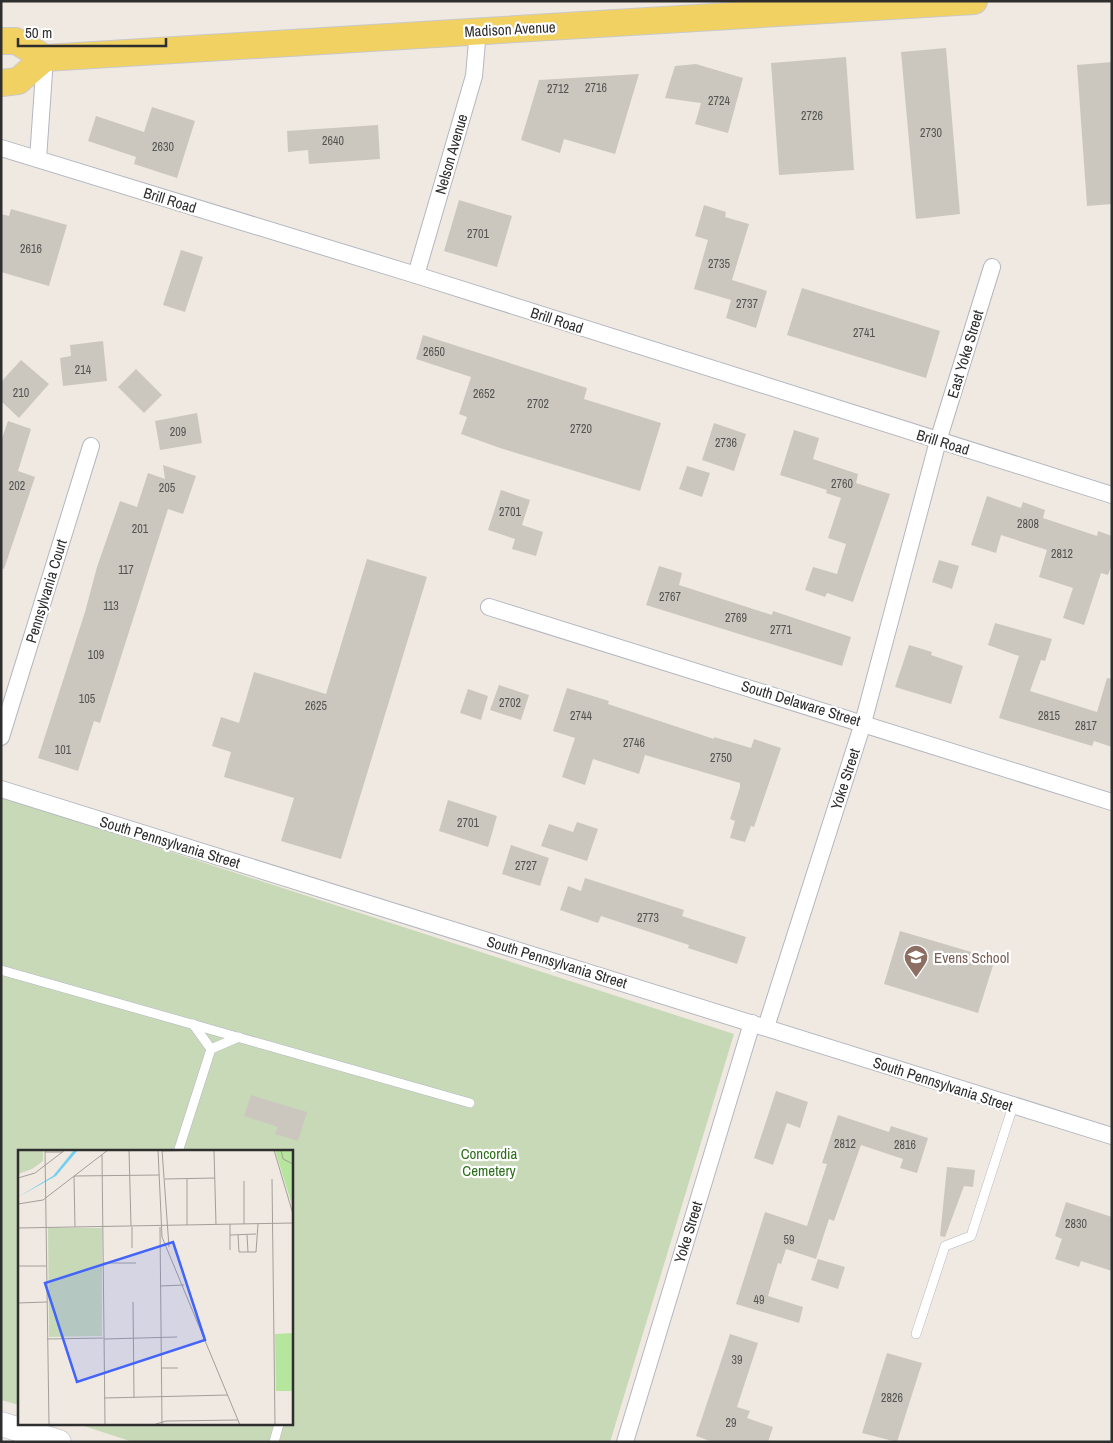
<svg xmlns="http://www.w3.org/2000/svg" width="1113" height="1443" font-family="'Archivo Narrow',sans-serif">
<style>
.cemetery{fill:#c8d9b8}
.building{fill:#cbc7bf}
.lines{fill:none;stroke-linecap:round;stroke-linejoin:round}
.lane-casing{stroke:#b4b7c1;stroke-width:10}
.street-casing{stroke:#b4b7c1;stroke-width:18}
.secondary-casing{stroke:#b4b7c1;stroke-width:25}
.primary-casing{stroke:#c9c9c9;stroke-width:28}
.lane{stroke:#fff;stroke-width:9}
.street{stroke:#fff;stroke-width:16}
.secondary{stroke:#fff;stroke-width:24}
.primary{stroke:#f2d163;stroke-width:26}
.labels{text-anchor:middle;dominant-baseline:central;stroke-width:4.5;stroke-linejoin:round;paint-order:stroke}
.number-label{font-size:12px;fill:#555452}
.street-label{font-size:15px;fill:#2e2e2e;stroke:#fff}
.education-label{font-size:15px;fill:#785e54;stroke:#fff;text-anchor:start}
.park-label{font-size:15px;fill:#2c6e1b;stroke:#fff}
.inset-road{fill:none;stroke:#a29e99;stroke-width:1}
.view{fill:#4264fb;fill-opacity:0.15;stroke:#4264fb;stroke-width:2.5}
.inset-edge{fill:none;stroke:#2e2e2e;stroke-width:2.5}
</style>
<rect width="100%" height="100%" fill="#efe9e1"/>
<path class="cemetery" d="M1,797L734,1034L610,1442H133L78,1424H291V1152H19V1405L1,1400Z"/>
<g class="building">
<path d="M946,48L960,214L916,219L901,52Z"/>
<path d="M846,57L854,170L779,175L771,63Z"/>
<path d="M1112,62V204L1087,206L1077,65Z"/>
<path d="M696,64L743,78L728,133L695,124L701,103L665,98L675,66Z"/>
<path d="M639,74L615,154L564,139L560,153L521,140L539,80Z"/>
<path d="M152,107L195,121L177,178L134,164L136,157L88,141L96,116L144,132Z"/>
<path d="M378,125L380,159L309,164L308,150L288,152L287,131Z"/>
<path d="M459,200L512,216L497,267L444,251Z"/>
<path d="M704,205L726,212L725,217L749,224L732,280L767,291L756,328L726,318L731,300L694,289L708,240L695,236Z"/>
<path d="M11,209L67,225L49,286L1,272V214L9,216Z"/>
<path d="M181,250L203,257L185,312L163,305Z"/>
<path d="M802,288L940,331L926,378L787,335Z"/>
<path d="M423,335L587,388L584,399L661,423L640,491L500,448L461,434L467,417L459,414L471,377L416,359Z"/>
<path d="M103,341L107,381L63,386L60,358L71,356L70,345Z"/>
<path d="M21,360L49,384L19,418L1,401V382Z"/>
<path d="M136,369L162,395L144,413L118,387Z"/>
<path d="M197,413L202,443L160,450L155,421Z"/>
<path d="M8,421L31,429L18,471L35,477L4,569L1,568V441Z"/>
<path d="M714,423L746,434L734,471L702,460Z"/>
<path d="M794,430L819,438L813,459L858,474L856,483L890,494L853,602L827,593L825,597L805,590L813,567L837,574L846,544L828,538L841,498L826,493L827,490L780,475Z"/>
<path d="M163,465L196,476L183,514L168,509L100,723L94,721L78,771L38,758L85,612L97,567L120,501L137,507L148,473L165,479Z"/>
<path d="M687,466L710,473L702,497L679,489Z"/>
<path d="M501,490L530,500L522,525L543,532L536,556L512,549L515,539L488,530Z"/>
<path d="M987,496L1021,508L1023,502L1045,510L1043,518L1097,536L1098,531L1112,536V564L1108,575L1101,573L1084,625L1063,618L1073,588L1039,577L1047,550L1001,535L996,553L971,545Z"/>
<path d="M367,559L427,577L341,859L281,841L294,798L224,777L231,752L212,746L221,717L239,723L254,672L326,694Z"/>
<path d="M939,560L959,566L952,589L932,582Z"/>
<path d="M659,566L682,573L679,585L772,615L773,611L851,637L842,666L646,605Z"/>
<path d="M995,623L1052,639L1045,661L1041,660L1030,691L1097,712L1107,678L1112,679V747L1094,741L1092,746L999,718L1019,656L988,645Z"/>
<path d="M909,645L932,652L931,655L963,666L951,704L895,687Z"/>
<path d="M499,685L529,695L521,720L490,710Z"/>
<path d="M567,688L609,701L608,704L714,739V737L751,748L754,739L781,748L754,827L751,826L745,842L730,838L735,821L730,819L740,787V783L645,755L639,774L593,759L585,785L562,777L575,738L553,731Z"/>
<path d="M468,689L488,696L481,720L460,713Z"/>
<path d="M448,800L497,816L488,847L439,831Z"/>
<path d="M577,822L598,829L587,861L541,846L549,824L573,832Z"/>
<path d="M511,845L549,858L540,886L502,874Z"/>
<path d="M585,878L684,910L682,916L746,937L737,964L688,948L689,945L601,916L598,923L560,910L568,886L581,891Z"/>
<path d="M900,931L995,959L978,1013L884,984Z"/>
<path d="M776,1091L808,1102L800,1128L787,1123L773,1165L754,1158Z"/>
<path d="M251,1095L307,1112L298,1141L275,1134L278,1127L244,1116Z"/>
<path d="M838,1115L889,1132L891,1126L928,1138L917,1173L900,1168L903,1159L861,1145L834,1221L829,1219L816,1259L786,1249L781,1264L778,1263L768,1296L803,1307L799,1323L736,1304L765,1212L807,1226L827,1164L822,1163Z"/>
<path d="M947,1167L975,1170L973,1187L964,1186L945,1237L940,1236Z"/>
<path d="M1066,1202L1112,1217V1271L1081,1261L1079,1267L1055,1259L1062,1239L1055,1236Z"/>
<path d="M818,1259L845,1267L838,1289L811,1280Z"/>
<path d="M730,1334L758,1343L737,1407L750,1411L747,1418L773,1427L768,1442H713L696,1436Z"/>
<path d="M887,1353L922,1363L897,1442L862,1433Z"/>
</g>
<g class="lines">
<defs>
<g id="lane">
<path d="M1,970L470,1103"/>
<path d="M193,1024L211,1049L239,1037"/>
<path d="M178,1152L211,1049"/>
<path d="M916,1334L945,1246L971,1236L1013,1106"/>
<path d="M274,1442L279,1424"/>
</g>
<g id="street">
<path d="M1,148L416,275L1112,495"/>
<path d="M38,159L45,58"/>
<path d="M416,275L474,76L478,30"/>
<path d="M489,607L1112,802"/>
<path d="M1,737L91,446"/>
<path d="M1,789L1112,1136"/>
<path d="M766,1027L863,723L938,441L992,267"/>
<path d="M625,1442L752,1023"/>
</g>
<path id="secondary" d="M1,1424L59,1442"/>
<g id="primary">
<path d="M1,41H16L45,58L974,1"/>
<path d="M1,83L18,81L45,58"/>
</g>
</defs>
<use href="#lane" class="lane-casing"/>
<use href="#street" class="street-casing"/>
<use href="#secondary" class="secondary-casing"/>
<use href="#primary" class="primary-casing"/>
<use href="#lane" class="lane"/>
<use href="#street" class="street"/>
<use href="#secondary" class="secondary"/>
<use href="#primary" class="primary"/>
</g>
<defs>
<symbol id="school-pin" viewBox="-11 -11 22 30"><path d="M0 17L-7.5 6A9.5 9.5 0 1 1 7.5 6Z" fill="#8d6e63" stroke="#fff"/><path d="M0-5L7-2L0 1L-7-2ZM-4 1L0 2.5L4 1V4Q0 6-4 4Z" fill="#fff"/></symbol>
</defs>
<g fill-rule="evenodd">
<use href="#school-pin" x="902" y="943" width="28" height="38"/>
</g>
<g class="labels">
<g class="number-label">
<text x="596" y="88">2716</text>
<text x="558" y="89">2712</text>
<text x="719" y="101">2724</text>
<text x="812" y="116">2726</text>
<text x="931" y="133">2730</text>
<text x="333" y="141">2640</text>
<text x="163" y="147">2630</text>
<text x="478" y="234">2701</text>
<text x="31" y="249">2616</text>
<text x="719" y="264">2735</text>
<text x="747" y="304">2737</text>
<text x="864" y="333">2741</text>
<text x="434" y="352">2650</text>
<text x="83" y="370">214</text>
<text x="21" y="393">210</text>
<text x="484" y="394">2652</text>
<text x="538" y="404">2702</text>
<text x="581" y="429">2720</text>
<text x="178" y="432">209</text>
<text x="726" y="443">2736</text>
<text x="842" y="484">2760</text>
<text x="17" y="486">202</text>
<text x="167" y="488">205</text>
<text x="510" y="512">2701</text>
<text x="1028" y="524">2808</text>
<text x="140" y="529">201</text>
<text x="1062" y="554">2812</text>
<text x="126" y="570">117</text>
<text x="670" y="597">2767</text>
<text x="111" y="606">113</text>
<text x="736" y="618">2769</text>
<text x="781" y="630">2771</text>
<text x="96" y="655">109</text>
<text x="87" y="699">105</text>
<text x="510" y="703">2702</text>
<text x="316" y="706">2625</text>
<text x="581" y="716">2744</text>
<text x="1049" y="716">2815</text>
<text x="1086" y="726">2817</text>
<text x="634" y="743">2746</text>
<text x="63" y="750">101</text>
<text x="721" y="758">2750</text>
<text x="468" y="823">2701</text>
<text x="526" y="866">2727</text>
<text x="648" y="918">2773</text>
<text x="845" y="1144">2812</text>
<text x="905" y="1145">2816</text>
<text x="1076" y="1224">2830</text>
<text x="789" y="1240">59</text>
<text x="759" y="1300">49</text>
<text x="737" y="1360">39</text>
<text x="892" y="1398">2826</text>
<text x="731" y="1423">29</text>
</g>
<g class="street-label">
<text transform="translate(510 29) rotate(-3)">Madison Avenue</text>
<text transform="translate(451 154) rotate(-74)">Nelson Avenue</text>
<text transform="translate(170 200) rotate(17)">Brill Road</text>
<text transform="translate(557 320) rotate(18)">Brill Road</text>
<text transform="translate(965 354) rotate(-73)">East Yoke Street</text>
<text transform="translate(943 442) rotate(17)">Brill Road</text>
<text transform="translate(46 591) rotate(-73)">Pennsylvania Court</text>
<text transform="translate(801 703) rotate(17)">South Delaware Street</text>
<text transform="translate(845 779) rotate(-72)">Yoke Street</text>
<text transform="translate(170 842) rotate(17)">South Pennsylvania Street</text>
<text transform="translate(557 962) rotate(17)">South Pennsylvania Street</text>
<text transform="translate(943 1084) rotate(18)">South Pennsylvania Street</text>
<text transform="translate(688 1232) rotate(-73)">Yoke Street</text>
</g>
<g class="education-label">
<text x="934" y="957">Evens School</text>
</g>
<g class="park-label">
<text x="489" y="1153">Concordia<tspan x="489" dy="17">Cemetery</tspan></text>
</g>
</g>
<g transform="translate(18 1150)">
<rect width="275" height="275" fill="#efe9e1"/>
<path d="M257,0H275V58ZM275,183V241H258L257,184Z" fill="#b6e59e"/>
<path d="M0,0H25V11L14,19L0,24ZM30,78H84V186L31,187Z" fill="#c8d9b8"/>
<path d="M56,0H60L38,26L0,47L35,26Z" fill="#75cff0"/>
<path class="inset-road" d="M27,0L31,275M111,0L113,76M140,0L144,87L222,275M144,0L151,97M196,0L198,75M256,0L275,64M263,0L265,9L275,14M144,1L189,0M27,2H45M84,5L87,275M0,28L17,23L47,0M147,29L197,28M169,29V75M254,29L257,275M226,31V74M0,54L25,50L90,0M212,74V100M57,77L56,26L141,25M114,77V98M142,77L144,275M0,78L275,73M212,85L238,84M220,85L221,102H238L240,74M229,85L230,102M85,113H118M0,116H28M142,136L166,135M115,152L116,248M0,153L29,152M29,189L85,188M86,189L159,187M0,193V116M143,218H160M86,248L210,245M135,275L148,271L220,270"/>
<path class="view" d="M155,92L187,190L59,232L27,133Z"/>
<rect width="275" height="275" class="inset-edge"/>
</g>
<rect width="1113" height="1443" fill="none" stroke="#2e2e2e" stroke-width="5"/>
<path d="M18 38v8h148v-8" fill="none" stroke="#2e2e2e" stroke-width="2.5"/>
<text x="25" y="38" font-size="15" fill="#2e2e2e" stroke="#ffffff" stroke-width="4" paint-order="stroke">50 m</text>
</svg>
